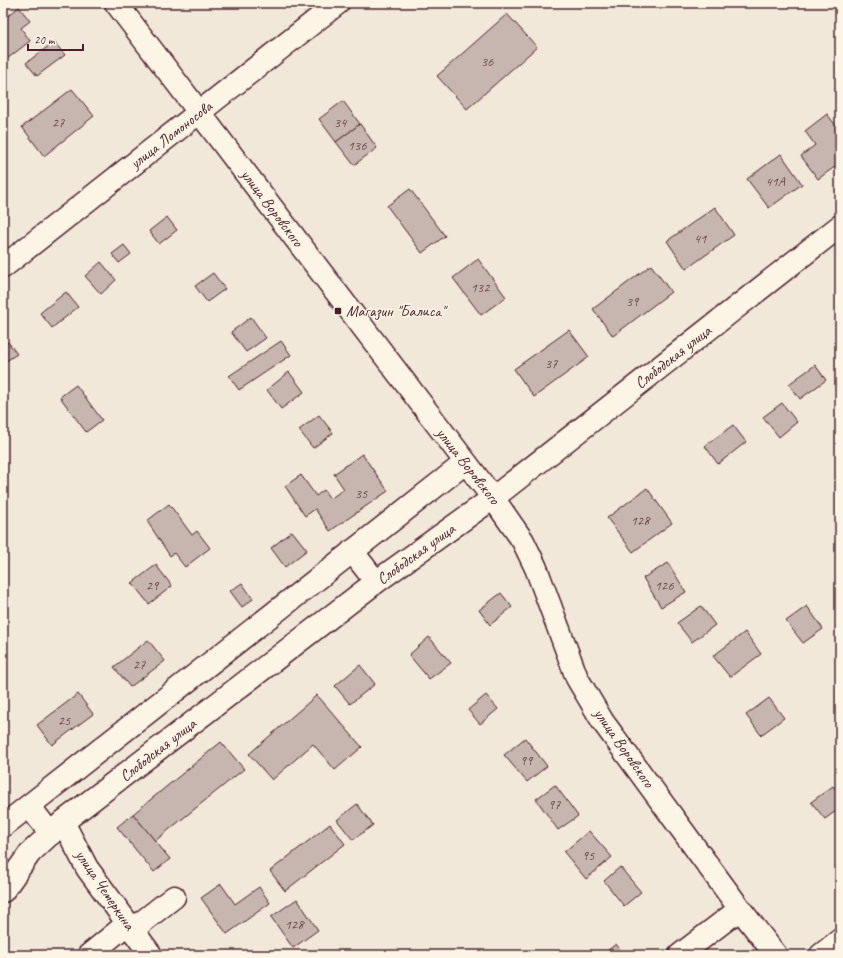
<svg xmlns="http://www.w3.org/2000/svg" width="843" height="958" font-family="Caveat,sans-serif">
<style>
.building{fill:#c7b6af;stroke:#4a1f2b}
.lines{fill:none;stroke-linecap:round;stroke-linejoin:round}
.minor-casing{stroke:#4a1f2b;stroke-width:25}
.major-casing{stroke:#4a1f2b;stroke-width:25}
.minor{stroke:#fcf5e5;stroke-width:22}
.major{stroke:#fcf5e5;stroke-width:22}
.poi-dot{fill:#4a1f2b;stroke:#fcf5e5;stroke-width:1.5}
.labels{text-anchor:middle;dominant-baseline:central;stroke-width:3;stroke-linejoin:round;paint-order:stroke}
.number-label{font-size:14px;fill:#69454c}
.street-label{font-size:16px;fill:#4a1f2b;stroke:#fcf5e5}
.poi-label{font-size:16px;fill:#4a1f2b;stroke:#fcf5e5;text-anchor:start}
</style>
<rect width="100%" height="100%" fill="#f1e8da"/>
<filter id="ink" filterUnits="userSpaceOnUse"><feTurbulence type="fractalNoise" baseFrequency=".025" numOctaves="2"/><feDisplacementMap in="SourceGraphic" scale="8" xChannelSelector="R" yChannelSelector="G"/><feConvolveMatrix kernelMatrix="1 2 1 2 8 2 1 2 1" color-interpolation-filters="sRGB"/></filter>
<g filter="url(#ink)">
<g class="building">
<path d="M19,7L30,21L21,28L30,41L7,59L3,53V20Z"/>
<path d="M507,14L537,47L467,109L437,76Z"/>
<path d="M54,42L65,55L37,76L26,63Z"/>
<path d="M72,89L94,116L44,156L22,127Z"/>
<path d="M343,101L360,124L336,142L319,119Z"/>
<path d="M827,114L837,127L840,125V163L818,179L801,156L815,145L805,131Z"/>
<path d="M360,124L377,148L354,165L336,142Z"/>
<path d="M781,154L802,184L769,208L747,179Z"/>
<path d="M410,189L445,236L422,253L387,206Z"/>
<path d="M715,207L734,235L686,269L667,241Z"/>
<path d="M167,217L177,230L159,244L149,231Z"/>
<path d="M124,245L131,254L119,263L112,254Z"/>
<path d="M478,259L506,297L481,315L453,278Z"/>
<path d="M101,262L116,280L101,294L85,276Z"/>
<path d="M651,265L671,292L613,336L593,309Z"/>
<path d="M213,273L225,289L207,302L195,286Z"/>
<path d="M66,292L78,307L52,328L40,313Z"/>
<path d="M251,317L266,338L246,352L231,332Z"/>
<path d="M569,330L589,357L534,397L514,369Z"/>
<path d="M281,341L291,355L239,390L229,376Z"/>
<path d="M8,342L17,354L3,363V346Z"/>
<path d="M815,365L826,380L800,399L789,384Z"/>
<path d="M289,372L304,392L281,409L267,390Z"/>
<path d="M76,385L102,420L86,432L60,397Z"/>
<path d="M782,403L797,422L779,437L763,417Z"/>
<path d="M319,415L333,433L313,448L299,430Z"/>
<path d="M733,425L746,442L718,464L705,446Z"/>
<path d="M362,454L388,491L330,531L315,509L305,516L285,486L301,475L316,496L324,490L330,499L344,489L334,474Z"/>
<path d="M647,488L672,523L633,552L607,518Z"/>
<path d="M169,504L192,535L197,531L210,548L185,567L174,553L170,556L147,521Z"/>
<path d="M292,531L307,550L285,567L271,548Z"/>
<path d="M668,563L686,592L661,607L643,578Z"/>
<path d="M156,565L172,586L149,604L132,583Z"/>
<path d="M242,583L253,599L242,607L230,591Z"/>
<path d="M501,593L512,607L490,625L479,610Z"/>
<path d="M701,606L715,625L692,642L677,623Z"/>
<path d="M807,606L823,629L803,643L786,621Z"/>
<path d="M745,632L761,654L730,677L713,656Z"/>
<path d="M429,637L451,663L429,679L409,655Z"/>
<path d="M148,640L165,661L130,687L114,667Z"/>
<path d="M360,665L375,684L350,704L335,686Z"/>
<path d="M78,694L93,714L52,745L37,725Z"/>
<path d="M317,695L362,747L335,770L313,744L272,780L249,754Z"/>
<path d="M486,695L498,709L480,724L468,710Z"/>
<path d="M769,698L784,718L761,735L746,715Z"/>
<path d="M525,738L547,766L527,782L504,755Z"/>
<path d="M221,742L244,769L155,841L133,814Z"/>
<path d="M555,785L578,816L558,830L536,799Z"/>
<path d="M833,786L840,795V808L825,819L811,802Z"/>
<path d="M357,804L373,825L353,840L337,820Z"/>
<path d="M133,814L170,859L154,872L117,827Z"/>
<path d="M330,824L345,844L285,891L270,871Z"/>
<path d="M589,831L612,857L586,879L564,852Z"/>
<path d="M620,867L641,892L624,906L604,881Z"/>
<path d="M221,884L235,904L259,887L270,903L227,934L201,898Z"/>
<path d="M297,899L318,930L293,948L271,917Z"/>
<path d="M616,944L624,955H602Z"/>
</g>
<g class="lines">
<defs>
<g id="minor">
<path d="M3,267L338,3"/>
<path d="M352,551L376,582"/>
<path d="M29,806L51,834"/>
<path d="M63,822L87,868L151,955"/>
<path d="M3,826L465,463"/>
<path d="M3,891L30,853L63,822L376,582L493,498L840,226"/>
<path d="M132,930L174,897"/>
<path d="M89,955L127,924"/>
<path d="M680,955L740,909"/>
<path d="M821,955L840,940"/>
</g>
<path id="major" d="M116,3L493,498L523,541L536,568L577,678L603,722L740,909L776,955"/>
</defs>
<use href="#minor" class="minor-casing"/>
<use href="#major" class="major-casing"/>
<use href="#minor" class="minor"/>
<use href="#major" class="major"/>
</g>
</g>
<rect class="poi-dot" x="334" y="307" width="8" height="8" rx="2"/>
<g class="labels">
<g class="number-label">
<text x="487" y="61">36</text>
<text x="58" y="122">27</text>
<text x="340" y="122">34</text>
<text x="357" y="145">136</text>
<text x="775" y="181">41А</text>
<text x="700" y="238">41</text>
<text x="480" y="287">132</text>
<text x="632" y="301">39</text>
<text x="551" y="363">37</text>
<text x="361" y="493">35</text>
<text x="640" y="520">128</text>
<text x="152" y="585">29</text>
<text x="664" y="585">126</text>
<text x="139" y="664">27</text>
<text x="64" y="720">25</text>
<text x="526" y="760">99</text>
<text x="554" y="804">97</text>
<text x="588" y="855">95</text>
<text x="294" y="924">128</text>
</g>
<g class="street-label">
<text transform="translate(171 135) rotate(-38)">улица Ломоносова</text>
<text transform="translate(272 208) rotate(53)">улица Воровского</text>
<text transform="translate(673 357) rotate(-38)">Слободская улица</text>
<text transform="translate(468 466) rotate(52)">улица Воровского</text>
<text transform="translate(416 554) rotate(-36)">Слободская улица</text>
<text transform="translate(624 748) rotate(55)">улица Воровского</text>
<text transform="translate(158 750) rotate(-38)">Слободская улица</text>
<text transform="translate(105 890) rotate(56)">улица Чемеркина</text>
</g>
<g class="poi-label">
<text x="346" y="311">Магазин "Балиса"</text>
</g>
</g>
<rect width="843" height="958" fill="none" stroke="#fcf5e5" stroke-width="16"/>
<rect x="8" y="8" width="827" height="942" fill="none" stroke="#4a1f2b" stroke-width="1.5" filter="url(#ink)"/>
<path d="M28 44v6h55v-6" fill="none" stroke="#4a1f2b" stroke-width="2"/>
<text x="34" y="44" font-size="12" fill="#4a1f2b" stroke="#fcf5e5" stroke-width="3" paint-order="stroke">20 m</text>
</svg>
